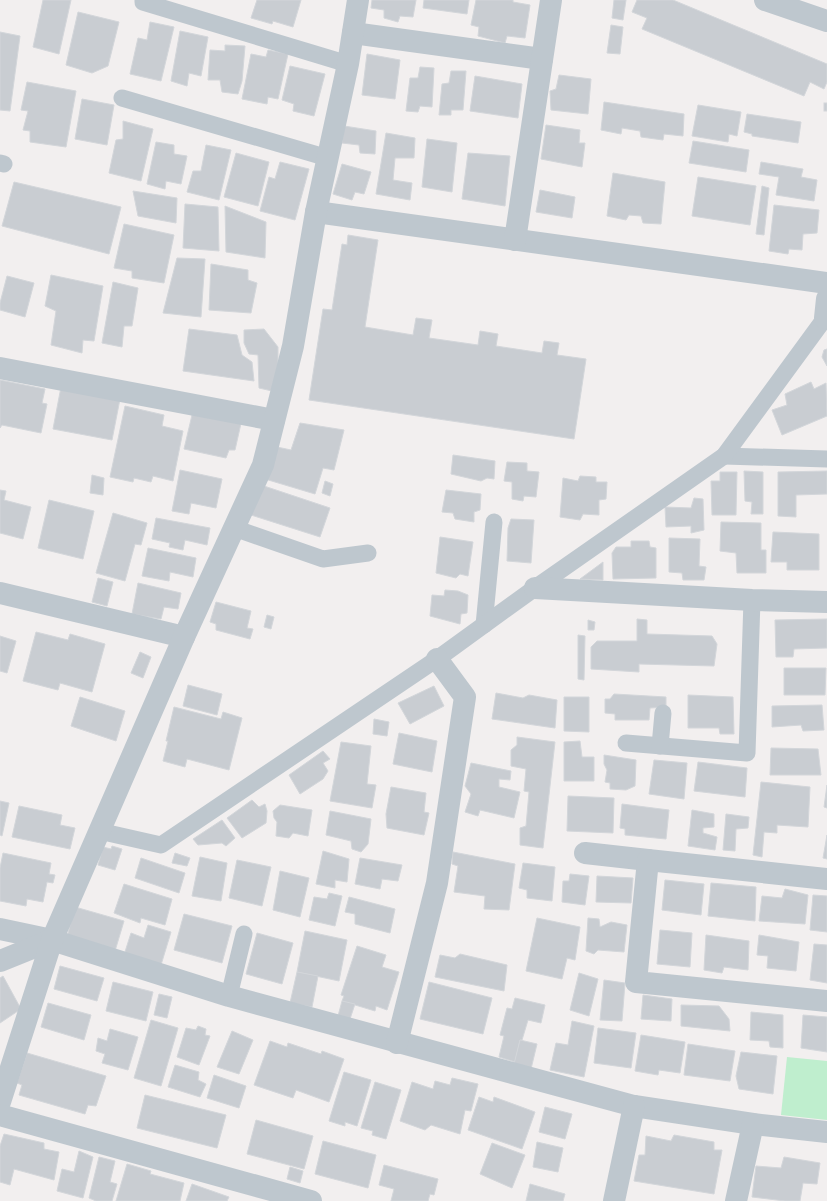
<svg xmlns="http://www.w3.org/2000/svg" width="827" height="1201" font-family="'Noto Sans',sans-serif">
<style>
.green{fill:#bfeece}
.building{fill:#c9cdd2;stroke:#d3d6da}
.lines{fill:none;stroke-linecap:round;stroke-linejoin:round}
.lane{stroke:#bec7ce;stroke-width:17}
.street{stroke:#bec7ce;stroke-width:22}
</style>
<rect width="100%" height="100%" fill="#f2efef"/>
<path class="green" d="M787,1057L827,1061V1120L781,1115Z"/>
<g class="building">
<path d="M43,0H71L59,54L33,47Z"/>
<path d="M257,0H301L293,27L273,21L272,24L251,18Z"/>
<path d="M372,0H416L413,17L400,16L398,22L384,18V10L371,8Z"/>
<path d="M424,0H469L467,14L423,8Z"/>
<path d="M476,0H513V2L530,5L525,38L507,36L505,43L478,36L479,27L471,25Z"/>
<path d="M614,0H626L623,20L612,18Z"/>
<path d="M637,0H673L827,64V82L824,89L810,82L804,96L642,29L647,18L632,12Z"/>
<path d="M78,12L119,22L108,66L92,73L66,65Z"/>
<path d="M150,22L174,27L161,81L130,74L138,38L147,40Z"/>
<path d="M611,25L623,27L620,54L607,53Z"/>
<path d="M180,31L208,37L201,76L189,73L187,86L171,81Z"/>
<path d="M0,32L20,36L10,111L0,110Z"/>
<path d="M225,45L245,46L242,81L238,94L222,92L220,80H208L210,50L225,51Z"/>
<path d="M268,50L288,54L278,99L268,97L267,104L242,99L251,54L266,57Z"/>
<path d="M367,54L400,60L395,99L362,95Z"/>
<path d="M290,66L325,74L314,116L293,111L294,104L282,100Z"/>
<path d="M420,67L434,68L432,107L420,106L418,112L406,111L410,78H418Z"/>
<path d="M451,71H466L463,110H451V115H439L442,84L449,83Z"/>
<path d="M559,75L591,79L588,114L551,110L550,91L556,89Z"/>
<path d="M475,76L522,84L518,118L470,111Z"/>
<path d="M27,82L76,91L66,147L30,142V131L23,130L28,111L21,110Z"/>
<path d="M82,99L114,105L107,145L75,139Z"/>
<path d="M604,102L684,114L683,136L664,134L663,140L641,137L640,131L622,128L621,134L601,130Z"/>
<rect x="824" y="103" width="3" height="8"/>
<path d="M698,105L741,112L737,136L729,134L728,142L692,136Z"/>
<path d="M747,114L801,122L798,143L752,136V134L744,132Z"/>
<path d="M123,121L153,129L141,181L109,173L116,140L123,139Z"/>
<path d="M546,125L580,130L579,143H585L582,167L541,159Z"/>
<path d="M344,126L376,131L375,154L360,153L359,145L342,143Z"/>
<path d="M386,133L415,138L414,158H395L393,180L412,183L410,200L376,194Z"/>
<path d="M427,139L457,143L452,192L422,187Z"/>
<path d="M693,141L749,150L746,172L689,163Z"/>
<path d="M156,142L174,145V154L187,156L181,184L166,181L165,189L147,184Z"/>
<path d="M206,145L231,150L219,200L187,192L193,171H201Z"/>
<path d="M236,153L269,162L258,206L224,197Z"/>
<path d="M468,153L510,156L505,206L462,199Z"/>
<path d="M280,162L309,169L295,220L260,211L269,177L275,179Z"/>
<path d="M761,162L803,169L801,177L817,180L814,201L776,195L779,177L759,174Z"/>
<path d="M342,164L371,172L364,194L355,192L352,200L333,194Z"/>
<path d="M613,173L665,182L661,224L643,223L641,216L629,215L626,220L607,216Z"/>
<path d="M698,177L756,186L750,225L692,216Z"/>
<path d="M14,182L121,207L109,254L2,226Z"/>
<path d="M762,186L769,188L764,235L756,234Z"/>
<path d="M540,190L575,197L572,218L536,212Z"/>
<path d="M133,191L177,198L176,223L138,216Z"/>
<path d="M185,204L218,207L219,251L183,248Z"/>
<path d="M774,205L819,210L817,233L803,234L802,250L789,249L788,254L769,251Z"/>
<path d="M225,206L266,222L265,258L226,252Z"/>
<path d="M124,224L174,235L164,283L132,278V271L114,268Z"/>
<path d="M348,235L378,240L365,327L413,335L416,318L432,320L429,338L478,345L480,331L498,334L496,346L542,353L544,341L559,343L557,355L586,359L574,439L309,400L323,309L332,310L342,244L347,245Z"/>
<path d="M177,258L205,259L201,317L163,313Z"/>
<path d="M211,264L248,270V280L257,283L251,313L209,310Z"/>
<path d="M51,275L103,286L94,341L83,340L82,353L51,345L56,311L45,306Z"/>
<path d="M7,276L34,283L25,317L0,310V303Z"/>
<path d="M113,282L138,288L132,326H124L122,347L102,343Z"/>
<path d="M189,329L237,335L242,355L252,362L254,381L183,371Z"/>
<path d="M264,329L278,347V363L272,391L259,388L258,355L249,354L244,343V330Z"/>
<path d="M827,349V366L822,357L824,350Z"/>
<path d="M0,380L45,389L42,403L47,404L41,433L2,425L0,428Z"/>
<path d="M811,382L814,389L826,383L827,416L782,435L772,410L787,405L785,394Z"/>
<path d="M61,387L120,399L112,440L53,429Z"/>
<path d="M125,406L164,415L162,426L183,431L173,481L153,476L151,482L134,478L133,482L110,477Z"/>
<path d="M192,415L242,419L235,450H229L226,458L184,449Z"/>
<path d="M300,423L344,430L334,470L323,468L315,494L265,479L277,447L291,450Z"/>
<path d="M453,455L495,461L494,479L487,478L481,481L451,474Z"/>
<path d="M507,462L527,463V471L539,472L536,497L524,496L523,501L512,499V482L504,481Z"/>
<path d="M180,470L222,479L216,508L191,503L189,514L172,511Z"/>
<path d="M744,471L763,472V514H751L752,502L745,501Z"/>
<path d="M827,471V494L796,495V517L778,516V472Z"/>
<path d="M720,472H737L736,515H712L711,481H720Z"/>
<path d="M92,475L104,478L103,495L90,493Z"/>
<path d="M580,476L596,477V482H607L606,499L599,500V515L583,514L580,520L560,517L563,478L578,481Z"/>
<path d="M325,481L333,484L330,496L322,493Z"/>
<path d="M261,485L330,508L320,537L251,515Z"/>
<path d="M0,490L6,491L4,500L31,507L23,539L0,533Z"/>
<path d="M446,490L481,494L480,510L474,512V522L455,519L453,513L442,512Z"/>
<path d="M694,498L703,499L704,530L691,533V526L666,527L665,507L691,508Z"/>
<path d="M49,500L94,511L83,559L38,548Z"/>
<path d="M113,513L147,523L141,545L135,544L125,581L96,573Z"/>
<path d="M156,518L210,528L207,545L185,540L183,550L169,547L170,543L152,539Z"/>
<path d="M511,519L534,520L531,563L507,561L508,528Z"/>
<path d="M721,522L761,523V550H766V573H737L736,553L720,551Z"/>
<path d="M773,532L819,534V570H787V562H771Z"/>
<path d="M440,537L473,542L468,576L460,574L456,578L436,573Z"/>
<path d="M669,538L700,539L699,566L706,567L704,580H683L682,573L669,572Z"/>
<path d="M631,541H649L650,547L656,548V578L613,579L612,553L616,547H631Z"/>
<path d="M148,548L196,558L193,577L170,572L169,581L142,576Z"/>
<path d="M603,562V580L580,579Z"/>
<path d="M98,578L113,582L107,606L92,602Z"/>
<path d="M138,583L181,593L178,609L164,607L161,619L132,614Z"/>
<path d="M445,590L458,591L468,595L467,613L461,614L460,624L430,616L432,595L444,596Z"/>
<path d="M216,602L251,611L247,628L253,629L250,639L216,630V624L210,622Z"/>
<path d="M267,615L274,617L271,629L264,627Z"/>
<path d="M637,619L647,620V634L712,636L717,644L714,666L639,664V672L591,669V647L597,641H637Z"/>
<path d="M827,619V648L794,649L793,657H776L775,620Z"/>
<path d="M588,620L595,622L594,630H588Z"/>
<path d="M36,632L68,640L70,634L105,644L92,692L60,683L58,690L23,681Z"/>
<path d="M578,635L585,636L584,680L578,679Z"/>
<path d="M0,636L16,641L7,673L0,671Z"/>
<path d="M140,652L151,657L143,678L131,673Z"/>
<path d="M784,668H826L825,695H784Z"/>
<path d="M188,685L222,694L217,715L183,706Z"/>
<path d="M434,686L444,706L410,724L398,703Z"/>
<path d="M496,693L523,698L529,695L557,700L555,728L492,719Z"/>
<path d="M614,694L666,697V707L650,708L649,720H615V714L605,713V699H610Z"/>
<path d="M688,695L733,697L734,734H720L719,728H688Z"/>
<path d="M80,697L125,711L116,741L71,726Z"/>
<path d="M564,697H589V732L564,731Z"/>
<path d="M822,705L824,730L803,731L801,725L772,727V706Z"/>
<path d="M174,707L221,719L223,712L242,718L229,770L187,759L185,767L163,761L168,741H166Z"/>
<path d="M374,719L389,722L387,736L373,734Z"/>
<path d="M399,733L437,741L432,772L393,764Z"/>
<path d="M517,737L555,742L543,848L520,845V828L526,826L529,792L524,791L526,769L511,766V750L517,745Z"/>
<path d="M580,741L582,757H594V781H564V742Z"/>
<path d="M341,742L371,746L367,784L376,785L372,808L330,801Z"/>
<path d="M771,748L818,749L821,775H770Z"/>
<path d="M323,751L330,759L323,763L328,771L323,779L300,794L289,775Z"/>
<path d="M604,755L636,760L635,786L626,790L610,789V783L605,782L607,770L604,764Z"/>
<path d="M654,760L687,763L684,799L649,794Z"/>
<path d="M698,762L747,768L745,797L694,791Z"/>
<path d="M471,763L511,771L510,780L499,779V787L520,792L514,818L480,810L478,816L465,812L471,794L465,786Z"/>
<path d="M761,782L810,787L808,827L777,825V833L764,832L762,857L753,855Z"/>
<path d="M827,785V808L824,807Z"/>
<path d="M391,787L426,793L424,812L429,813L424,835L387,828L386,814Z"/>
<path d="M568,796L614,798L613,833L567,831Z"/>
<path d="M252,800L259,807L265,804L267,811L266,823L242,838L227,818Z"/>
<path d="M0,801L9,803L2,836L0,835Z"/>
<path d="M622,804L669,810L666,839L625,835V829L620,828Z"/>
<path d="M280,805L312,810L308,836L293,833L289,838L276,836L277,822L274,818L273,811Z"/>
<path d="M19,806L62,815L60,825L75,828L70,849L12,837Z"/>
<path d="M692,810L714,814V827L703,828V833L717,837L715,850L688,846Z"/>
<path d="M330,811L371,819L368,844L361,852L352,849L351,841L326,835Z"/>
<path d="M726,814L749,817L748,828L736,829L735,851L723,850Z"/>
<path d="M222,820L235,838L226,846L222,843L198,845L193,839Z"/>
<path d="M827,835V859L823,858Z"/>
<path d="M112,846L122,849L115,870L98,865L103,847L111,849Z"/>
<path d="M323,851L349,859L347,882L335,880V888L316,884Z"/>
<path d="M453,852L515,864L509,910L484,909L485,896L454,892L458,866L452,864Z"/>
<path d="M3,853L51,863L49,874L55,875L53,883L47,882L43,902L27,899L26,906L0,901V868Z"/>
<path d="M175,853L190,858L187,866L172,863Z"/>
<path d="M200,857L227,863L221,901L192,896Z"/>
<path d="M141,858L185,873L179,893L135,878Z"/>
<path d="M360,858L402,865L398,881L382,879L380,889L355,884Z"/>
<path d="M237,860L271,867L262,906L229,898Z"/>
<path d="M523,863L555,867L552,901L527,898V890L519,888Z"/>
<path d="M280,871L309,878L300,917L273,910Z"/>
<path d="M570,874L589,876L585,905L562,902L563,881H569Z"/>
<path d="M597,876L633,878L631,903L596,902Z"/>
<path d="M665,880L704,884L701,915L662,910Z"/>
<path d="M711,883L756,887L755,921L708,916Z"/>
<path d="M124,884L172,899L165,925L141,918L140,923L114,913Z"/>
<path d="M785,889L808,895L805,924L759,921L762,896L782,898Z"/>
<path d="M329,893L342,896L335,926L309,920L314,897L327,899Z"/>
<path d="M813,895L827,896V932L810,930Z"/>
<path d="M349,897L395,909L390,933L355,924V914L345,912Z"/>
<path d="M75,907L124,921L115,951L67,937Z"/>
<path d="M184,914L232,926L222,963L174,950Z"/>
<path d="M537,918L580,927L575,960L567,958L562,979L526,971Z"/>
<path d="M588,918L599,919L600,927L611,922L627,925L624,952L598,950L594,954L586,951Z"/>
<path d="M148,925L171,932L161,965L124,955L131,933L144,938Z"/>
<path d="M660,930L692,933L690,967L657,964Z"/>
<path d="M305,931L347,940L339,981L297,972Z"/>
<path d="M257,933L293,943L282,984L246,974Z"/>
<path d="M706,935L749,941L748,970L724,967L722,973L704,970Z"/>
<path d="M759,935L799,942L796,971L767,968L768,956L757,955Z"/>
<path d="M814,944L827,945V983L810,980Z"/>
<path d="M357,946L386,955L382,967L399,972L387,1010L376,1006L375,1011L342,1001L344,996L341,995Z"/>
<path d="M460,954L507,965L504,991L435,977L440,955L455,958Z"/>
<path d="M60,966L104,978L97,1001L54,989Z"/>
<path d="M297,972L318,976L312,1007L290,1003Z"/>
<path d="M579,973L598,979L589,1016L570,1010Z"/>
<path d="M3,976L21,1009L0,1023V978Z"/>
<path d="M604,980L625,983L622,1021L600,1020Z"/>
<path d="M113,982L153,992L146,1021L106,1011Z"/>
<path d="M429,982L492,998L483,1034L420,1019Z"/>
<path d="M159,994L172,997L167,1018L154,1015Z"/>
<path d="M643,995L672,999L671,1021L641,1019Z"/>
<path d="M515,998L545,1005L541,1023L528,1020L522,1040H520L515,1062L499,1057L504,1036L500,1035L507,1008L512,1009Z"/>
<path d="M342,1001L355,1004L350,1019L338,1016Z"/>
<path d="M48,1003L91,1015L84,1040L41,1027Z"/>
<path d="M681,1005L719,1006L729,1019L730,1031L681,1026Z"/>
<path d="M751,1012L783,1015V1048L770,1047L769,1041L750,1040Z"/>
<path d="M803,1015L827,1017V1052L801,1048Z"/>
<path d="M151,1020L178,1028L161,1086L134,1078Z"/>
<path d="M572,1021L594,1026L584,1077L550,1070L556,1043L568,1045Z"/>
<path d="M198,1026L206,1029L205,1035L210,1036L199,1065L177,1057L186,1028L196,1030Z"/>
<path d="M598,1028L636,1033L631,1068L594,1063Z"/>
<path d="M110,1029L138,1037L128,1070L102,1063L105,1054L96,1051L98,1038L107,1041Z"/>
<path d="M232,1031L253,1040L239,1074L217,1067Z"/>
<path d="M641,1035L685,1042L680,1073L659,1070L658,1075L635,1071Z"/>
<path d="M520,1040L537,1044L531,1069L514,1064Z"/>
<path d="M270,1041L287,1047L288,1043L321,1054L322,1051L344,1059L329,1102L296,1090L293,1098L254,1085Z"/>
<path d="M688,1044L735,1051L730,1081L684,1075Z"/>
<path d="M741,1052L777,1056L773,1094L739,1089L736,1076Z"/>
<path d="M27,1053L106,1076L96,1106L88,1105L85,1114L19,1095L22,1085L17,1083Z"/>
<path d="M175,1065L199,1072L198,1080L206,1084L200,1097L168,1087Z"/>
<path d="M344,1072L371,1080L357,1126L345,1122V1126L329,1121Z"/>
<path d="M214,1075L246,1086L239,1108L207,1098Z"/>
<path d="M452,1078L478,1084L471,1111L465,1110L460,1134L431,1125L425,1130L400,1121L412,1082L433,1089L435,1081L450,1085Z"/>
<path d="M375,1082L401,1090L386,1139L372,1135L373,1131L361,1128Z"/>
<path d="M145,1095L226,1115L217,1148L137,1128Z"/>
<path d="M479,1097L493,1102L494,1097L535,1112L522,1149L468,1130Z"/>
<path d="M545,1107L572,1114L565,1139L539,1132Z"/>
<path d="M256,1120L313,1136L304,1169L247,1154Z"/>
<path d="M4,1134L44,1143V1149L59,1152L54,1180L14,1169L10,1185L0,1182V1146Z"/>
<path d="M674,1135L714,1142V1150H722L714,1194L634,1181L639,1155H645L646,1136L671,1141Z"/>
<path d="M323,1141L376,1155L368,1188L315,1174Z"/>
<path d="M537,1142L563,1148L558,1172L533,1167Z"/>
<path d="M492,1143L525,1155L512,1188L480,1174Z"/>
<path d="M79,1151L93,1157L83,1198L57,1191L62,1169L74,1172Z"/>
<path d="M99,1157L115,1161L110,1182L117,1184L112,1201H96L89,1198Z"/>
<path d="M784,1157L820,1163L817,1184L803,1183L800,1201H785L752,1197L756,1166L781,1168Z"/>
<path d="M127,1164L151,1171L150,1174L184,1183L180,1201H116Z"/>
<path d="M384,1165L438,1179L434,1195L430,1194L428,1201H391L394,1189L379,1185Z"/>
<path d="M290,1167L303,1171L300,1183L287,1179Z"/>
<path d="M192,1184L229,1197L227,1201H186Z"/>
<path d="M530,1184L565,1194L563,1201H526Z"/>
</g>
<g class="lines">
<g class="lane">
<path d="M143,0V2L348,64"/>
<path d="M122,98L328,158"/>
<path d="M0,163L4,164"/>
<path d="M724,456L827,459"/>
<path d="M234,528L323,559L368,553"/>
<path d="M484,625L494,522"/>
<path d="M626,743L747,753L752,600"/>
<path d="M660,746L663,713"/>
<path d="M99,831L161,845L437,659L535,588L724,456L825,318"/>
<path d="M229,996L244,934"/>
</g>
<g class="street">
<path d="M765,0L827,21"/>
<path d="M353,33L542,59"/>
<path d="M316,212L827,283"/>
<path d="M515,240L551,0"/>
<path d="M827,299L825,318L827,317"/>
<path d="M0,368L274,420"/>
<path d="M535,588L752,600L827,602"/>
<path d="M0,593L184,637"/>
<path d="M585,853L648,860"/>
<path d="M827,879L648,860L636,982L827,1001"/>
<path d="M0,929L52,940L229,996L634,1106L753,1124L827,1132"/>
<path d="M0,961L52,940"/>
<path d="M397,1043L437,883L465,697L437,659"/>
<path d="M0,1102L52,940L184,637L263,465L293,346L316,212L348,64L358,0"/>
<path d="M0,1115L311,1201"/>
<path d="M614,1201L634,1106"/>
<path d="M736,1201L753,1124"/>
</g>
</g>
</svg>
